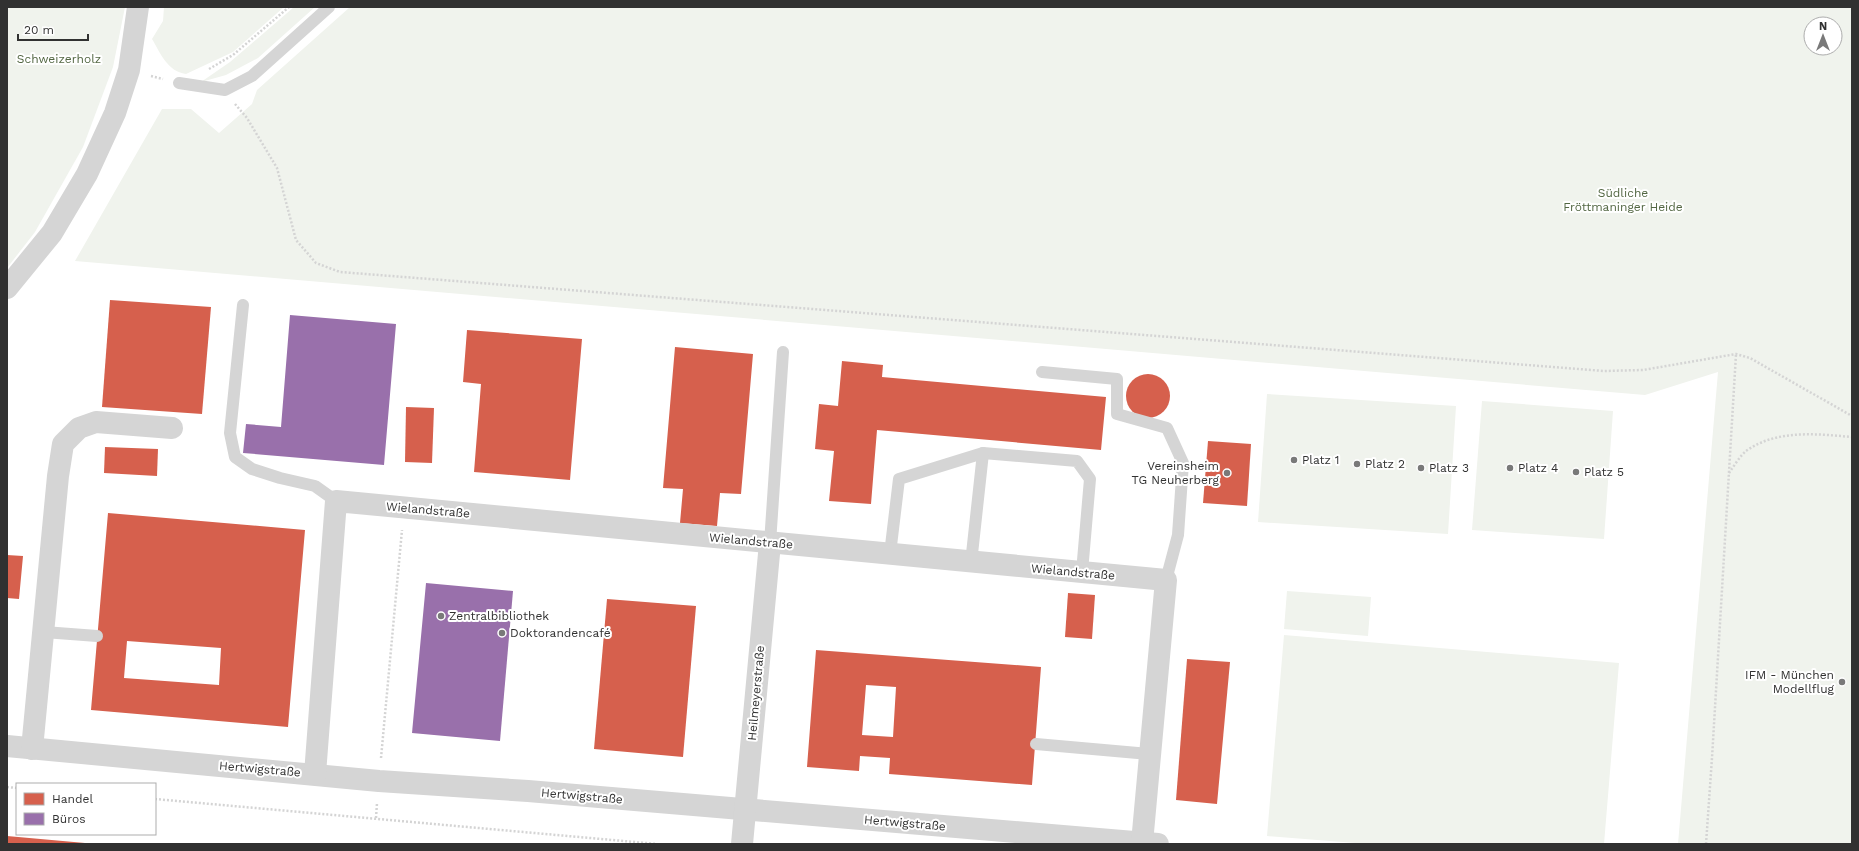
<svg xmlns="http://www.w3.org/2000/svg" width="1859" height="851" font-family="'Work Sans',sans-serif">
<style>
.green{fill:#f0f3ed;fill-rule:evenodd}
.shops{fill:#d6604d;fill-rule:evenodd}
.offices{fill:#9970ab}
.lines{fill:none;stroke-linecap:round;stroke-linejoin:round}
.path{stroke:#d4d4d4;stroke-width:2.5;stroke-dasharray:2 2;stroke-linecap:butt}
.service{stroke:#d5d5d5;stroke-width:12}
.minor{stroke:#d5d5d5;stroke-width:22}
.poi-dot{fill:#797979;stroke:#fff;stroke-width:1.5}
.labels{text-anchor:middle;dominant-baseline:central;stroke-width:4;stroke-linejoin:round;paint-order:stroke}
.park-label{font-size:12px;fill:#536743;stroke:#fff}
.poi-label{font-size:12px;fill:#313131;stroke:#fff;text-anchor:start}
.street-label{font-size:12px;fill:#313131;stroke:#fff}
</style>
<rect width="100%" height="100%" fill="#fff"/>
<g class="green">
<path d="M7,7H125L113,67L83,147L35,232L7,268Z"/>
<path d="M164,7H284L233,52L186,74C167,71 161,54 152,39L163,21Z"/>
<path d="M294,7H315L258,58L226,75L201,82L230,62Z"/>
<path d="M350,7H1852V844H1678L1718,372L1645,395L75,261L162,109H191L219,133L252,104L257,90ZM1811,24H1835V48H1811Z"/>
<path d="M1267,394L1456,406L1448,534L1258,522Z"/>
<path d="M1482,401L1613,411L1604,539L1472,530Z"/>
<path d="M1287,591L1371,597L1368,636L1284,629Z"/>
<path d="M1284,635L1619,663L1604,844H1368L1267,836Z"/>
</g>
<g class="shops">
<path d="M110,300L211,307L202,414L102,407Z"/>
<path d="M467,330L582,339L570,480L474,472L481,384L463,382Z"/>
<path d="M675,347L753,354L741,494L720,493L717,526L680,523L683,489L663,488Z"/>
<path d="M842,361L883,365L882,377L1106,397L1101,450L877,430L871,504L829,501L834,451L815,449L819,404L838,406Z"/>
<circle cx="1148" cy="396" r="22"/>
<path d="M406,407L434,408L432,463L405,462Z"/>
<path d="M1208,441L1251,444L1247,506L1203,503Z"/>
<path d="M105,447L158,449L157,476L104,473Z"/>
<path d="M108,513L305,530L288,727L91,710ZM127,641L221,648L219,685L124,678Z"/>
<path d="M7,555L23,556L19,599L7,598Z"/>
<path d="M1068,593L1095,595L1092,639L1065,637Z"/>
<path d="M607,599L696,606L683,757L594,749Z"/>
<path d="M816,650L1041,667L1032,785L889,774L890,758L860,756L859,771L807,767ZM866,685L896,687L893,737L862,735Z"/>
<path d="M1187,659L1230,662L1217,804L1176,800Z"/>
<path d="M7,836L85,843V844H7Z"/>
</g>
<g class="offices">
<path d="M290,315L396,324L384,465L243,453L246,424L281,427Z"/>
<path d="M426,583L513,591L500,741L412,733Z"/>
</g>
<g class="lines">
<g class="path">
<path d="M209,69L233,55L289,7"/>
<path d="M151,76L163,79"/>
<path d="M235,104L247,118L277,168L296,240L316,263L340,272L1604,371L1643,370L1736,354L1750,358L1852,416"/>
<path d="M1729,473C1734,466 1740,456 1746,451C1777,429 1817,434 1852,437"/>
<path d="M381,758L402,530"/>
<path d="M7,787L17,788"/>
<path d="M155,799L657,844"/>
<path d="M376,818L377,803"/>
<path d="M1706,844L1712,758L1736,354"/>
</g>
<g class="service">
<path d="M179,83L225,90L252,76L329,7"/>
<path d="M243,305L230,433L235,457L252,469L280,478L315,486L336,501"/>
<path d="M1042,372L1117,379V414L1167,428L1183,463L1178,535L1166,580"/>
<path d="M983,453L1077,461L1090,479L1082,572"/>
<path d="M770,543L783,352"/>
<path d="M890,554L899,479L983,453L971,563"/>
<path d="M44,632L97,636"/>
<path d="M1036,744L1149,754"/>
</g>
<g class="minor">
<path d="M7,288L52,233L87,174L115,113L129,70L138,7"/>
<path d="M7,746L379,781L528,791L1158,844"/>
<path d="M32,749L58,476L63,444L79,428L96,422L172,428"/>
<path d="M315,774L336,501L1166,580L1142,843"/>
<path d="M742,844L770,543"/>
</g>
</g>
<g class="poi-dot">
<circle cx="1294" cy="460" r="4"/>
<circle cx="1357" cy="464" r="4"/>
<circle cx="1421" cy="468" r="4"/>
<circle cx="1510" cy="468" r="4"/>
<circle cx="1576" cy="472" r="4"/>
<circle cx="1227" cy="473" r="4"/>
<circle cx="441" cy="616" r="4"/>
<circle cx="502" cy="633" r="4"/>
<circle cx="1842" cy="682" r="4"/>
</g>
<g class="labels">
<g class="park-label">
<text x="59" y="59">Schweizerholz</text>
<text x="1623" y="193">Südliche<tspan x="1623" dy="14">Fröttmaninger Heide</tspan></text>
</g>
<g class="poi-label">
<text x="1302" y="460">Platz 1</text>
<text x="1365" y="464">Platz 2</text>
<text x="1219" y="466" text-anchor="end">Vereinsheim<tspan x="1219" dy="14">TG Neuherberg</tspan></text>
<text x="1429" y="468">Platz 3</text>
<text x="1518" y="468">Platz 4</text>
<text x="1584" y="472">Platz 5</text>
<text x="449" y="616">Zentralbibliothek</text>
<text x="510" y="633">Doktorandencafé</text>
<text x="1834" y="675" text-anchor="end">IFM - München<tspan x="1834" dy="14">Modellflug</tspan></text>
</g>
<g class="street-label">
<text transform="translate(428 510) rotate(5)">Wielandstraße</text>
<text transform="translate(751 541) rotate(5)">Wielandstraße</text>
<text transform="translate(1073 572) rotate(5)">Wielandstraße</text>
<text transform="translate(756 693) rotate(-85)">Heilmeyerstraße</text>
<text transform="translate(260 769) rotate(5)">Hertwigstraße</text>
<text transform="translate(582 796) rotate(5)">Hertwigstraße</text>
<text transform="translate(905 823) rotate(5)">Hertwigstraße</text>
</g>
</g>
<rect width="1859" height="851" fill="none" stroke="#313131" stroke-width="16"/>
<rect x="16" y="783" width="140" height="52" fill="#ffffff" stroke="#adadad"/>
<rect x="24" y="793" width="20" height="12" fill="#d6604d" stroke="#adadad"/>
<text x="52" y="803" font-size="12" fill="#313131">Handel</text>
<rect x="24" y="813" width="20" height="12" fill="#9970ab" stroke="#adadad"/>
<text x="52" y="823" font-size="12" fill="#313131">Büros</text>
<g transform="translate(1823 36)"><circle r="19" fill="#ffffff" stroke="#adadad"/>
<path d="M0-3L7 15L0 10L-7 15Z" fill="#797979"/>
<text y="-6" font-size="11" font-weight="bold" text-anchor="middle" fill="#313131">N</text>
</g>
<path d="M18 34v6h70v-6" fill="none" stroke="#313131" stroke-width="2"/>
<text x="24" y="34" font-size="12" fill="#313131" stroke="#ffffff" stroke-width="3" paint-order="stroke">20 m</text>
</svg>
